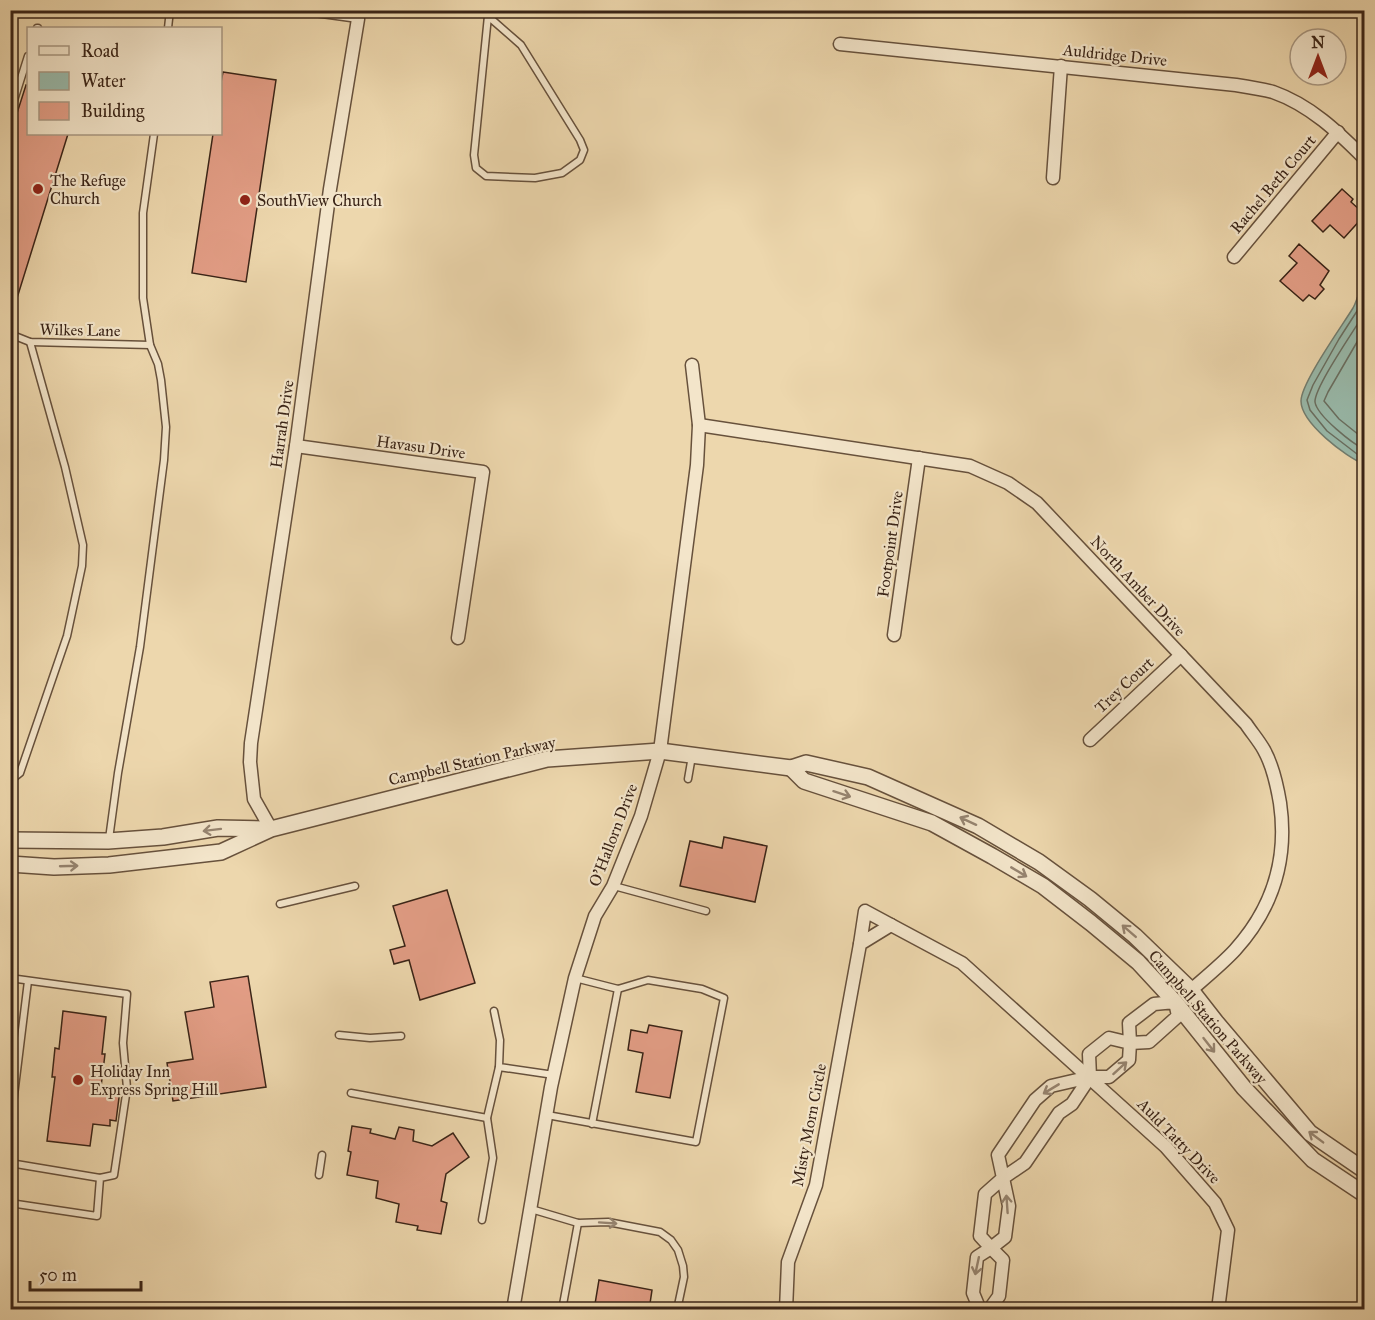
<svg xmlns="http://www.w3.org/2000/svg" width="1375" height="1320" font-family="'IM FELL Great Primer',serif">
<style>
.water{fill:#99baab;stroke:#737e70;stroke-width:1.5}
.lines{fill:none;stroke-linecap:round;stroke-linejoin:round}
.shore{stroke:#6a6f61;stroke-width:1.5}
.building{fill:#e29d85;stroke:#3a2417;stroke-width:1.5}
.service-casing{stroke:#67513c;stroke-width:9}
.minor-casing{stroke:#67513c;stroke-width:15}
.tertiary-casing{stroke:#67513c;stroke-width:18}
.service{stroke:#f3e5ca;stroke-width:6}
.minor{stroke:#f3e5ca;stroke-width:12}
.tertiary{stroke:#f3e5ca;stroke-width:15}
.oneway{stroke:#968470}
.poi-dot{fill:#8f2418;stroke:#f3e5ca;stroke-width:2}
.labels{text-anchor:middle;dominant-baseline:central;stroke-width:4.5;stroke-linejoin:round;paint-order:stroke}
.street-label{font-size:16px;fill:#3a2417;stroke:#f3e5ca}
.poi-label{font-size:16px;fill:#3a2417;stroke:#f3e5ca;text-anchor:start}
</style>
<rect width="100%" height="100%" fill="#edd7ad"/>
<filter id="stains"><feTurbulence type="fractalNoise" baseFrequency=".00333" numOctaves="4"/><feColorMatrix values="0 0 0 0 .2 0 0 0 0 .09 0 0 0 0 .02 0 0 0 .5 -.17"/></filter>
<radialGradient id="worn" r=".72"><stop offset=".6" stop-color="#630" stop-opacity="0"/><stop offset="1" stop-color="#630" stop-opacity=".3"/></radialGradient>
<path class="water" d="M1364,278V464C1346,457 1301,423 1301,401C1301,383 1342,326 1353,308C1358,299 1360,287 1364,278Z"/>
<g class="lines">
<g class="shore">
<path d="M1364,293L1359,308L1339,339L1313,385L1307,400L1310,410L1327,431L1357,454L1364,457"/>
<path d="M1364,314C1355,329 1314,388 1315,402C1317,416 1353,444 1364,449"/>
<path d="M1364,330L1328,392L1324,401L1339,419L1364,439"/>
</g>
</g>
<g class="building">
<path d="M223,72L276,80L246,282L192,273L213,134H220V87Z"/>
<path d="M26,85L28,86V134H68L13,311H10V135Z"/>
<path d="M1342,189L1353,199L1351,202L1361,211L1358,215L1362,218L1344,238L1330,225L1323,232L1312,221Z"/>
<path d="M1299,244L1329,271L1320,285L1324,289L1315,299L1309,295L1303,301L1280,281L1297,263L1289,256Z"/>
<path d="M724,837L767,846L755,902L680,886L690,841L722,848Z"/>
<path d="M447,890L475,983L420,1000L409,960L394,964L390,950L405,946L393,906Z"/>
<path d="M248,976L266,1087L173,1101L167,1063L193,1059L185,1012L214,1007L210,982Z"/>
<path d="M63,1011L106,1017L102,1054H105L101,1087L120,1090L116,1121L110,1120V1126L93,1124L90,1146L47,1141L55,1077H52L55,1048L59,1049Z"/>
<path d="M649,1025L682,1031L670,1098L636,1092L643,1053L628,1050L631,1030L647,1033Z"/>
<path d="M352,1126L371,1129L370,1133L395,1139L399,1127L414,1130L413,1141L432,1146L453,1133L469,1157L446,1174L441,1201L447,1203L441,1234L417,1230L418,1226L396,1222L399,1204L376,1198L378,1181L347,1175L351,1152L348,1151Z"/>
<path d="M599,1280L652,1290L649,1310H594Z"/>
</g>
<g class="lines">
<defs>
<g id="service">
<path d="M293,10L358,19L361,10"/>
<path d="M481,10L521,45L580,140L584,150L580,160L562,173L535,178L486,176L476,168L474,155L488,16V10"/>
<path d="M37,28H38"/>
<path d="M168,28L170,10"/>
<path d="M10,113L28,56"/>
<path d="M10,334L30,342L150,345"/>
<path d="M10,527C15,546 15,559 10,578"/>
<path d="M688,779L692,756"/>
<path d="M10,781L20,773L67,636L82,566L83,545L65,467L30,342"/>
<path d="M109,839L118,773L140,647L164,460L166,427L161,380L158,364L150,345L143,298V213L154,134"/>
<path d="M614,886L706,911"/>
<path d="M280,904L355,886"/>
<path d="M10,978L127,994L123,1043L127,1088L114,1175L100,1178L97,1216L10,1203"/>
<path d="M494,1011L500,1040L499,1067L554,1075"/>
<path d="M339,1035L370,1038L401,1036"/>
<path d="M351,1093L487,1118"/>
<path d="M547,1115L696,1142L724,998L702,989L648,980L618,989L575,978"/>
<path d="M592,1124L618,989"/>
<path d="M10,1128L28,981"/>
<path d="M10,1163L100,1178"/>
<path d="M319,1175L322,1155"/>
<path d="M531,1209L578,1223L608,1222L660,1232L671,1240L678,1250L683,1266L684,1277L677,1310"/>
<path d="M482,1220L493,1158L487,1118L499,1067"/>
<path d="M562,1310L578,1223"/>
</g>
<g id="minor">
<path d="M840,44L1236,85C1249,87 1262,89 1273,92C1310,105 1338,132 1364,158"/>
<path d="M1053,178L1061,66"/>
<path d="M1234,257L1338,132"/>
<path d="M699,425L970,466L1008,483L1037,503L1246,724C1252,733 1259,741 1264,750C1273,766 1277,785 1280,803C1288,858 1273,908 1235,950C1222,964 1206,977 1191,990"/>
<path d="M296,446L483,472L458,638"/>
<path d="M894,635L919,458"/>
<path d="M1090,740L1181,655"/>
<path d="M271,829L254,799L250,762L251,743L296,446L330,189L358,19"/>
<path d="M860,944L865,911L891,925"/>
<path d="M513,1310L551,1087L575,978L595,916L613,886L641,816L660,751L697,465L699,425L692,365"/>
<path d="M786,1310L788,1262L816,1185L860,944L891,925L962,963L1166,1147L1215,1203L1228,1230L1218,1310"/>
<path d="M980,1310L973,1293L977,1257L991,1248L980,1236L985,1194L1003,1178L998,1155L1035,1100L1051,1086L1090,1077L1089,1054L1109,1038L1130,1043L1129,1023L1154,1004L1175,1002L1178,1016L1149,1042L1130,1043L1129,1060L1109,1077H1090L1072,1104L1059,1113L1025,1163L1003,1178L1009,1206L1005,1237L991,1248L1003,1260L999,1296L989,1310"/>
</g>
<g id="tertiary">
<path d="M791,768L804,781L932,823L992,856L1043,886L1091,923L1138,962L1175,1002L1244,1088L1313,1160L1364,1194"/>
<path d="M10,840L108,841L163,837L218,828L268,829"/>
<path d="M10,864L54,867L109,865L221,852L271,829L547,759L660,751L791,768L806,763L868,777L978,826L1039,862L1090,899L1135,936L1191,990L1216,1022L1310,1133L1364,1170"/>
</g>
</defs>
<use href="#service" class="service-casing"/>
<use href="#minor" class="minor-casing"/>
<use href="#tertiary" class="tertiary-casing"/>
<use href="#service" class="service"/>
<use href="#minor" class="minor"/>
<use href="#tertiary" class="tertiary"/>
</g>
<defs><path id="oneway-shaft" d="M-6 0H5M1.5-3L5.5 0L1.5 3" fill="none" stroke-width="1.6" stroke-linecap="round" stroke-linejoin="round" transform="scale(1.5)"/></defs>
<g class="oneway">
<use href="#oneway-shaft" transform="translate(842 794) rotate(18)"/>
<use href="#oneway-shaft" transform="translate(968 821) rotate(-155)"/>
<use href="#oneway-shaft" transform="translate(212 830) rotate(173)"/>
<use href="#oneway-shaft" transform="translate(69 866) rotate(-2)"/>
<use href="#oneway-shaft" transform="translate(1019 872) rotate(31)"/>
<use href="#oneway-shaft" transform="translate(1129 931) rotate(-139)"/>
<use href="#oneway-shaft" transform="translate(1209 1045) rotate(52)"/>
<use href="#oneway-shaft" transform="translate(1120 1068) rotate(-42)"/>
<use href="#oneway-shaft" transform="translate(1051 1089) rotate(149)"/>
<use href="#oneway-shaft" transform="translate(1316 1137) rotate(-143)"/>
<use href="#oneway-shaft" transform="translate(1007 1204) rotate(-94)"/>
<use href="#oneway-shaft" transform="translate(608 1223) rotate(4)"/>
<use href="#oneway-shaft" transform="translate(977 1266) rotate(102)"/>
</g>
<g class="poi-dot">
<circle cx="38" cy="189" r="6"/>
<circle cx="245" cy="200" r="6"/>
<circle cx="78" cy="1080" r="6"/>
</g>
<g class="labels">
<g class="street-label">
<text transform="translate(1115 55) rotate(6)">Auldridge Drive</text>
<text transform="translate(1273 184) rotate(-50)">Rachel Beth Court</text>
<text transform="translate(80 330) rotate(1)">Wilkes Lane</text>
<text transform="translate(282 424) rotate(-82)">Harrah Drive</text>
<text transform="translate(421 447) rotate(8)">Havasu Drive</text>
<text transform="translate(890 544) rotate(-82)">Footpoint Drive</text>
<text transform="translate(1138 586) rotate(47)">North Amber Drive</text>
<text transform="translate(1124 685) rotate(-43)">Trey Court</text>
<text transform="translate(472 761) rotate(-13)">Campbell Station Parkway</text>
<text transform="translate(613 835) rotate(-69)">O'Hallorn Drive</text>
<text transform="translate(1208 1017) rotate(49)">Campbell Station Parkway</text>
<text transform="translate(809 1125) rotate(-79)">Misty Morn Circle</text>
<text transform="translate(1179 1141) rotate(46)">Auld Tatty Drive</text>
</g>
<g class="poi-label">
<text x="50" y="180">The Refuge<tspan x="50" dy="18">Church</tspan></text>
<text x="257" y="200">SouthView Church</text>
<text x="90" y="1071">Holiday Inn<tspan x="90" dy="18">Express Spring Hill</tspan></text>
</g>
</g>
<rect width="1375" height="1320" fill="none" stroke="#edd7ad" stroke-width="36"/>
<rect x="12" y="12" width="1351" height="1296" fill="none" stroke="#3a2417" stroke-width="3"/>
<rect x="18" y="18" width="1339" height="1284" fill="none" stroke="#3a2417" stroke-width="1.5"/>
<rect x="27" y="27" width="195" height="108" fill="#f3e5ca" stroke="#a99882" stroke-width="1.5"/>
<rect x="39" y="46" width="30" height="9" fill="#f3e5ca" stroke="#a99882" stroke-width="1.5"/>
<text x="81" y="57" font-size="18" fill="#3a2417">Road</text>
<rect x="39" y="72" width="30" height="18" fill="#99baab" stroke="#a99882" stroke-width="1.5"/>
<text x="81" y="87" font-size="18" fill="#3a2417">Water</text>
<rect x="39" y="102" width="30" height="18" fill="#e29d85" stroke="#a99882" stroke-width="1.5"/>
<text x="81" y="117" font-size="18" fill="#3a2417">Building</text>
<g transform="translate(1318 57)"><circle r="28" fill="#f3e5ca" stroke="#a99882" stroke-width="1.5"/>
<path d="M0-4.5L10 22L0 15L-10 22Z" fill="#8f2418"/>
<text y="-9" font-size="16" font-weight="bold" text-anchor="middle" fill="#3a2417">N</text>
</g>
<path d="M30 1281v9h111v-9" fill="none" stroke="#3a2417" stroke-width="3"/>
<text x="39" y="1281" font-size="18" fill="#3a2417" stroke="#f3e5ca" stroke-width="4.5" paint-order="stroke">50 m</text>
<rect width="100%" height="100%" filter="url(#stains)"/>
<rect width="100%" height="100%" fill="url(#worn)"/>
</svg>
